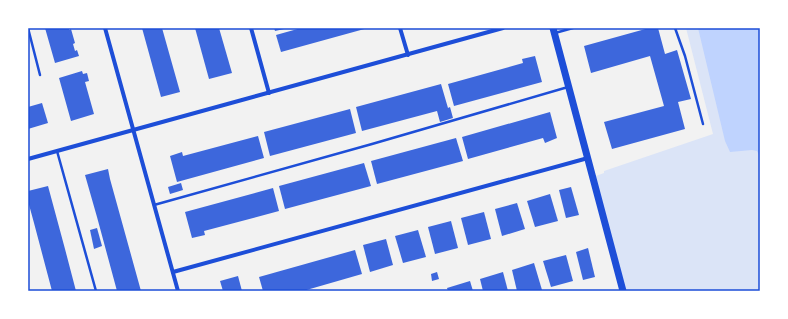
<svg xmlns="http://www.w3.org/2000/svg" width="788" height="319" font-family="'Libre Baskerville',serif">
<style>
.green{fill:#dbe4f7}
.water{fill:#bfd3fe}
.building{fill:#3d67dc}
.lines{fill:none;stroke-linecap:round;stroke-linejoin:round}
.service{stroke:#1d4ed8;stroke-width:2.5}
.minor{stroke:#1d4ed8;stroke-width:4}
.tertiary{stroke:#1d4ed8;stroke-width:7}
.neatline{fill:none;stroke:#1d4ed8;stroke-width:1.5}
</style>
<rect width="100%" height="100%" fill="#f2f2f2"/>
<path class="green" d="M686,28H718L760,143V291H625L593,177L604,173V171L713,134Z"/>
<path class="water" d="M698,28H760V157L757,151L752,150L730,152L725,141Z"/>
<g class="building">
<path d="M45,28H69V30L71,29L75,43L73,44L75,51L77,50L79,56L55,63Z"/>
<path d="M142,28H162L180,92L161,97Z"/>
<path d="M195,28H219L232,73L209,79Z"/>
<path d="M274,28H284V29L275,31Z"/>
<path d="M301,28H368L281,52L276,35Z"/>
<path d="M649,28H658L665,54L677,50L691,99L678,102L685,129L612,149L604,122L664,106L650,56L591,73L584,46Z"/>
<path d="M535,56L542,82L454,106L448,84L523,63L522,59Z"/>
<path d="M82,71L83,74L87,73L89,81L85,82L94,114L71,121L59,78Z"/>
<path d="M441,84L448,108L450,107L453,118L440,122L437,111L362,131L356,107Z"/>
<path d="M42,103L48,123L28,129V107Z"/>
<path d="M350,109L356,133L270,156L264,132Z"/>
<path d="M550,112L557,138L545,143L543,138L468,159L462,137Z"/>
<path d="M258,136L264,158L177,182L170,156L182,152L183,156Z"/>
<path d="M456,138L463,161L377,184L371,161Z"/>
<path d="M364,163L371,186L285,209L279,186Z"/>
<path d="M108,169L110,179L141,291H117L97,217L85,175Z"/>
<path d="M181,183L183,190L170,194L168,187Z"/>
<path d="M48,186L65,249L76,291H52L34,223L28,201V191Z"/>
<path d="M571,187L579,215L566,218L559,190Z"/>
<path d="M273,188L279,211L204,231L205,235L192,238L185,212Z"/>
<path d="M550,194L558,221L535,227L527,201Z"/>
<path d="M517,203L525,229L502,236L495,209Z"/>
<path d="M484,212L491,239L468,245L461,218Z"/>
<path d="M451,221L458,248L435,254L428,227Z"/>
<path d="M97,228L102,246L94,249L90,230Z"/>
<path d="M418,230L426,257L403,263L395,236Z"/>
<path d="M386,239L393,265L370,272L363,245Z"/>
<path d="M588,248L595,277L583,280L576,252Z"/>
<path d="M355,250L362,274L303,291H263L259,277Z"/>
<path d="M566,255L573,281L551,287L543,261Z"/>
<path d="M534,263L542,290L517,291L512,270Z"/>
<path d="M437,272L439,279L432,281L431,274Z"/>
<path d="M503,272L508,291H483L480,279Z"/>
<path d="M238,276L242,291H223L220,281Z"/>
<path d="M470,281L473,291H448L447,288Z"/>
</g>
<g class="lines">
<g class="service">
<path d="M28,28L40,75"/>
<path d="M675,28L685,56L703,124"/>
<path d="M555,33L573,28"/>
<path d="M57,151L96,291"/>
<path d="M154,205L372,144L568,87"/>
</g>
<g class="minor">
<path d="M105,28L178,291"/>
<path d="M251,28L269,93"/>
<path d="M400,28L408,55"/>
<path d="M28,159L503,28"/>
<path d="M173,272L588,158"/>
</g>
<path class="tertiary" d="M553,28L623,291"/>
</g>
<rect width="788" height="319" fill="none" stroke="#ffffff" stroke-width="58"/>
<rect x="29" y="29" width="730" height="261" class="neatline"/>
</svg>
